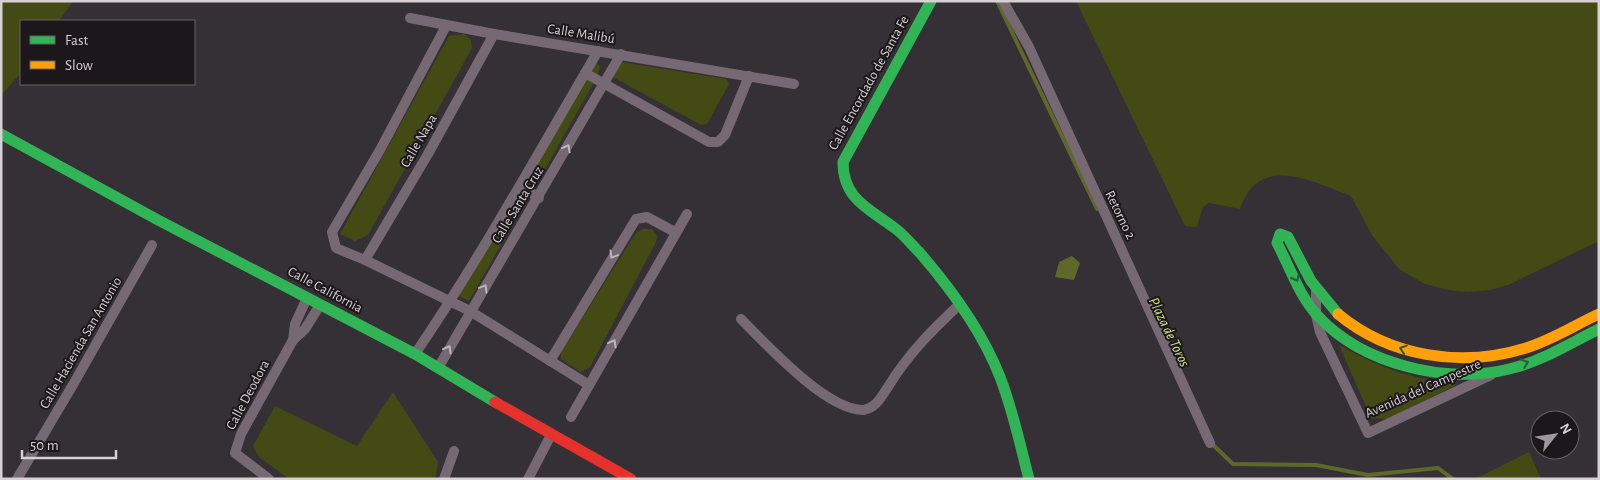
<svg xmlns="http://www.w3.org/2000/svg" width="1600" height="480" font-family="'Alegreya Sans',sans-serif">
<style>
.green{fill:#444a14}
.water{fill:#5f682a}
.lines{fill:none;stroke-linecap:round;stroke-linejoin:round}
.stream{stroke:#5f682a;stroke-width:4}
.street{stroke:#766973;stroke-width:10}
.fast{stroke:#30b455;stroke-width:11}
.slow{stroke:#ff9f0a;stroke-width:11}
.jam{stroke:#e5322d;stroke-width:11}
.oneway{stroke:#bfb6bc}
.oneway2{stroke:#255e35}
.labels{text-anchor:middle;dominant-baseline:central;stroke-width:4;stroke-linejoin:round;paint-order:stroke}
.street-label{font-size:14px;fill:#d7d0d5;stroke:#1c171b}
.water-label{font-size:15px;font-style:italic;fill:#d2e282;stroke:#1c171b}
</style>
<rect width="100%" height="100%" fill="#353035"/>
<g class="green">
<path d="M1,1H73L59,21H21V73L1,95Z"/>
<path d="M1076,1H1599V241L1508,285L1490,290L1467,292L1448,290L1425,284L1399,269L1372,235L1351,196C1311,181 1259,153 1240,209L1209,203L1203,207L1197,227L1185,226Z"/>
<path d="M464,34L471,40L472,48L368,235L355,241L340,234L449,36Z"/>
<path d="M596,61L600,67L597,77L540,178L529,171Z"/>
<path d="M621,62L726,79L729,84L707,124L701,125L611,76Z"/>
<path d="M512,203L522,208L469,301L458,296Z"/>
<path d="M642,229H652L657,236L656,242L590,367L581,372L561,359V352L636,233Z"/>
<path d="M1339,345C1381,368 1407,378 1454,383L1456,385L1388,419L1371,418Z"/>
<path d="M393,392L438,462L435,479H289L259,457L253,446L275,406L357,446Z"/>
<path d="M1529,452L1541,479H1475Z"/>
</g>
<path class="water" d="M1072,256L1080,263L1074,280L1055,277L1059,262Z"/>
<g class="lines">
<g class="stream">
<path d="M997,1L1097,209"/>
<path d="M1210,442L1233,464L1316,465L1368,475L1438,468L1453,479"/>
</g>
<g class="street">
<path d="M1003,1L1029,47L1210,443"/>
<path d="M410,18L494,34L794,84"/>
<path d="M446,26L380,150L332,232L336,248L365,260L470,311L589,385"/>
<path d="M585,73L709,142H718L725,135L749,76"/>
<path d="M521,186L539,198"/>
<path d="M365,260L428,154L494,34"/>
<path d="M1316,289V315L1320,332L1368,433L1491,375"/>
<path d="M741,319C767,345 827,411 864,410C877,407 881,397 888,387C908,354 933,329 960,304"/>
<path d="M293,340L295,324L307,298"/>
<path d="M415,354C481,257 538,153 598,51"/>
<path d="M550,361L636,219L647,217L675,232"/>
<path d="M438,368L621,54"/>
<path d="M571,417L687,214"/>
<path d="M17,479L74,383L152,245"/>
<path d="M269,479L235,453L241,434L293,340L305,329L320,305"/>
<path d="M444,479L454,451"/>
<path d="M528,479L551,435"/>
</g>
<g class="fast">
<path d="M931,1L843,162C843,200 870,209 896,229C905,236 912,245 920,253C952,290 982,331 1000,377C1013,410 1020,445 1029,479"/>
<path d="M1,134L158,220L415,354L495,402"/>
<path d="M1338,314L1311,281L1288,237L1280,234L1277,243C1290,267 1299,296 1318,316C1362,364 1447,385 1509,369C1541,362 1570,343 1599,329"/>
</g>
<path class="slow" d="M1338,314C1390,357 1462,368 1526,348C1552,340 1575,325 1599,314"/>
<path class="jam" d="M495,402L631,479"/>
</g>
<defs><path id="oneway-chevron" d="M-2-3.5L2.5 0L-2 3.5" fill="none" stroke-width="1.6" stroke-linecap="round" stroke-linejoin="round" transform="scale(1.25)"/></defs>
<g class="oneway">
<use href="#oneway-chevron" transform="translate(567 148) rotate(-61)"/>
<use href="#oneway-chevron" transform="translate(613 255) rotate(121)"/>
<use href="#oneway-chevron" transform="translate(484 288) rotate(-59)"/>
<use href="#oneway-chevron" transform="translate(613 343) rotate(-61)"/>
<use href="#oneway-chevron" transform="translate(448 349) rotate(-61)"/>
</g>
<g class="oneway2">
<use href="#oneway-chevron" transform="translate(1296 278) rotate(62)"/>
<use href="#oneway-chevron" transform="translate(1403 349) rotate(-162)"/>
<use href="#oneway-chevron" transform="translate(1525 363) rotate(-21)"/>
</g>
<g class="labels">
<g class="street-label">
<text transform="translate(581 34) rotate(9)">Calle Malibú</text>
<text transform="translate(869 83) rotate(-61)">Calle Encordado de Santa Fe</text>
<text transform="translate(419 141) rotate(-60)">Calle Napa</text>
<text transform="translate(518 205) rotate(-59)">Calle Santa Cruz</text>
<text transform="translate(1120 215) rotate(64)">Retorno 2</text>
<text transform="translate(325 290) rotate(28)">Calle California</text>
<text transform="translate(81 343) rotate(-60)">Calle Hacienda San Antonio</text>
<text transform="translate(1423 389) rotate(-24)">Avenida del Campestre</text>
<text transform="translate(248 395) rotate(-62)">Calle Deodora</text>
</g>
<g class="water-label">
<text transform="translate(1169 332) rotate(64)">Plaza de Toros</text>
</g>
</g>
<rect width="1600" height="480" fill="none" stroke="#d7d0d5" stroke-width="5"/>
<rect x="20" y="20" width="175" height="65" fill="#1c171b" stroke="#676165"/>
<rect x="30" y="36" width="25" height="8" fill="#30b455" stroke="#676165"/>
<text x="65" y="45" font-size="15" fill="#d7d0d5">Fast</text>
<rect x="30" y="61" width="25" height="8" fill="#ff9f0a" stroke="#676165"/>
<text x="65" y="70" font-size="15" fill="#d7d0d5">Slow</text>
<g transform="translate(1555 435) rotate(60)"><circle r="24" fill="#1c171b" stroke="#676165"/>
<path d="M0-4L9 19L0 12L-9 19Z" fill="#9e989d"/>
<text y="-8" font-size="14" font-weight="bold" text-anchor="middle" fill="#d7d0d5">N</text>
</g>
<path d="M22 450v8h94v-8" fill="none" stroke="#d7d0d5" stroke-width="2.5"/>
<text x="30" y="450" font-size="15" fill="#d7d0d5" stroke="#1c171b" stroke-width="4" paint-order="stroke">50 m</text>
</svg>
